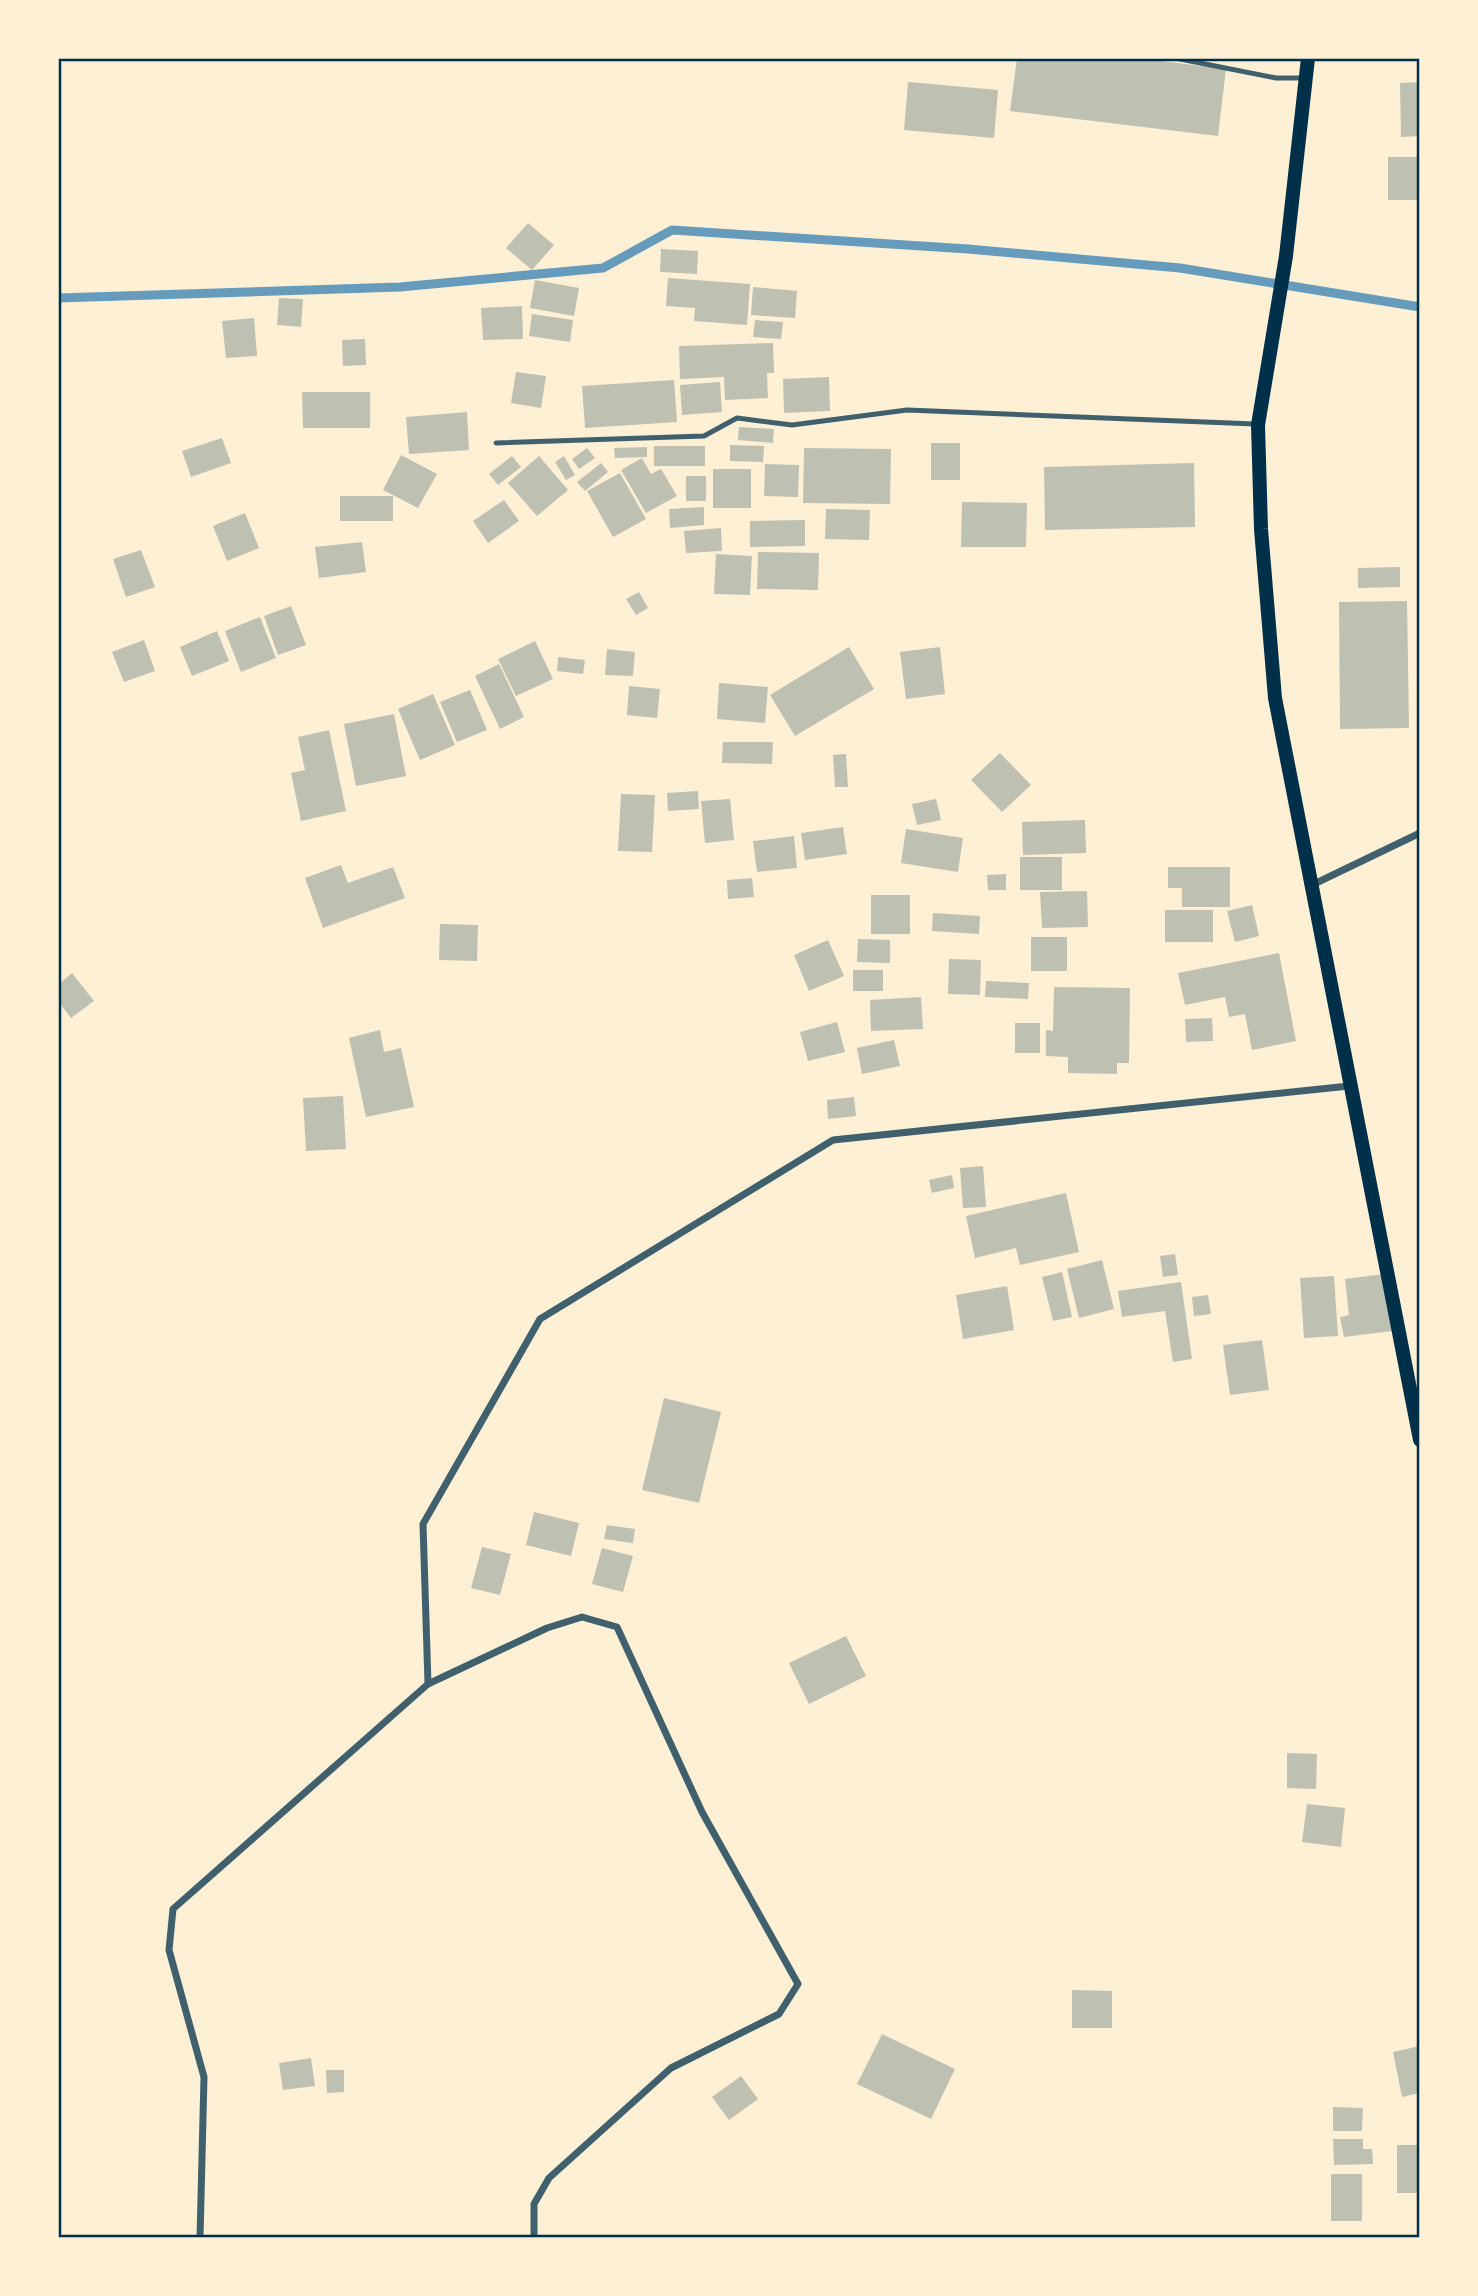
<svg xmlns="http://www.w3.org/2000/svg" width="1478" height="2296" font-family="Lato,sans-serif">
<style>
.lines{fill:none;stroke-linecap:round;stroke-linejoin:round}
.stream{stroke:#669bbc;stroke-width:9}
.building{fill:#bec0b2}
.service{stroke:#3f606c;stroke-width:5}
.minor{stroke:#3f606c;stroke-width:7}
.secondary{stroke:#003049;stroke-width:14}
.neatline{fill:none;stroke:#003049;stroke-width:2.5}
</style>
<rect width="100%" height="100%" fill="#fdf0d5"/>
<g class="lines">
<path class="stream" d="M58,298L400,287L603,268L672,230L968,249L1180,268L1420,307"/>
</g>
<g class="building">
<path d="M1017,58H1137L1226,69L1218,136L1010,111Z"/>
<path d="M908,82L998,90L994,138L904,130Z"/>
<path d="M1420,82V136L1401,137L1400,83Z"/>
<rect x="1388" y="157" width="32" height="43"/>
<path d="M528,223L554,245L532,270L506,248Z"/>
<path d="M661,249L698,251L697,274L660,272Z"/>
<path d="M668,278L750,284L747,325L694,321L695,308L666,306Z"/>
<path d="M535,280L579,288L574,316L530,308Z"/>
<path d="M753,287L797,291L795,318L751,315Z"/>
<path d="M279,298L303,299L301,327L277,325Z"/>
<path d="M522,306L523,339L483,340L481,308Z"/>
<path d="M532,314L573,320L570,342L529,336Z"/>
<path d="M254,318L257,356L226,358L222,321Z"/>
<path d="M755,320L783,322L781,339L753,337Z"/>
<path d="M365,339L366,365L343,366L342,340Z"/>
<path d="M773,343L774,373H767L768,398L725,400L724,377L680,379L679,346Z"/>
<path d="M516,372L546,376L541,408L511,403Z"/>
<path d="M829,377L830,411L784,413L783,379Z"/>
<path d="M674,380L677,422L585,428L582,386Z"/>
<path d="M720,382L722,412L682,415L680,385Z"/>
<path d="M302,392H370V428H303Z"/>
<path d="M467,412L469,450L409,454L406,417Z"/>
<path d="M739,427L774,429L773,443L738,440Z"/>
<path d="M222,438L231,463L191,477L182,451Z"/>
<rect x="931" y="443" width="29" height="37"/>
<path d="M730,445L764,446L763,462L730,461Z"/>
<rect x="654" y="446" width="51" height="20"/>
<path d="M647,447V457L615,458L614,448Z"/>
<path d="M587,448L595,458L579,469L572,459Z"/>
<path d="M804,448L891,449L890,504L803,503Z"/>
<path d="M401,455L437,474L418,508L383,490Z"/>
<path d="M512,456L521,467L498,485L489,474Z"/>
<path d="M539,456L568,490L537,516L508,483Z"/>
<path d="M564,456L575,475L566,480L555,462Z"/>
<path d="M642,458L651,474L661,469L677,496L646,513L621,470Z"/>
<path d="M601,463L608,472L585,491L577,482Z"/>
<path d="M1194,463L1195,527L1045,530L1044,467Z"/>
<path d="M765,464L799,465L798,497L764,496Z"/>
<rect x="713" y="469" width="38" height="39"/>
<path d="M620,473L646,519L613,537L587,491Z"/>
<rect x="686" y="476" width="20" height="25"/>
<rect x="340" y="496" width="53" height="25"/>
<path d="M504,500L519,521L488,543L473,521Z"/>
<path d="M962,502L1027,503L1026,547H961Z"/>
<path d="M704,507V525L670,528L669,509Z"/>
<path d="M826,509L870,510L869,540L825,539Z"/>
<path d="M245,513L259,548L227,561L213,526Z"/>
<path d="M805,520V546L750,547V521Z"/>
<path d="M721,528L722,551L686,553L684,531Z"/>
<path d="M362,542L366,572L319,578L315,547Z"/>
<path d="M141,550L155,587L126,597L113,559Z"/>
<path d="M758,552L819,553L818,590L757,589Z"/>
<path d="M716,554L752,556L750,595L714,594Z"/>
<path d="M1400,567V587L1358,588V568Z"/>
<path d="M639,592L648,608L636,615L626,599Z"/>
<path d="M1407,601L1409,728L1340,729L1339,602Z"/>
<path d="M291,606L306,645L278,655L264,616Z"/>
<path d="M260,617L276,658L241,672L225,631Z"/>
<path d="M217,631L229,661L192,676L180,647Z"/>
<path d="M144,640L155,671L124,682L112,652Z"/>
<path d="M535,641L553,679L516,696L498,659Z"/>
<path d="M849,647L874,689L795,736L770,695Z"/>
<path d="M940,647L945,694L906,699L900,652Z"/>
<path d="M607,649L635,652L633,676L605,675Z"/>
<path d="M558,657L585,660L583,674L557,671Z"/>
<path d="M499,664L524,717L500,729L475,676Z"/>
<path d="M719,683L768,687L765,723L717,719Z"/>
<path d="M629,686L660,689L657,718L627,715Z"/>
<path d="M470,690L487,730L457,742L440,702Z"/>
<path d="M433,694L455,745L420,760L398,709Z"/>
<path d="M394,714L406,776L356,786L344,724Z"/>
<path d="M329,730L346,811L301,821L291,773L305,770L298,737Z"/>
<path d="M723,742H773L772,764L722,763Z"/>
<path d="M1000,753L1031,785L1002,812L971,780Z"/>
<path d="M846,754L848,787H835L833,755Z"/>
<path d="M698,791L699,809L668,811L667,793Z"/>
<path d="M621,794L655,795L652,852L618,851Z"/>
<path d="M730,799L734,840L705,843L701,801Z"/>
<path d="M936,799L941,820L917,825L912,804Z"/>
<path d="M1085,820L1086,853L1023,855L1022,822Z"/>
<path d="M843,827L847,854L805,860L801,833Z"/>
<path d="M906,829L963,838L958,872L901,863Z"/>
<path d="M794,836L797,868L757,872L753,841Z"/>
<rect x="1020" y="857" width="42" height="33"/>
<path d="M341,865L348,883L393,867L405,898L323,928L305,878Z"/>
<path d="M1168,867H1230V907H1182V888H1168Z"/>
<path d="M1006,874V890H988L987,875Z"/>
<path d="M752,878L754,897L728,899L727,880Z"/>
<path d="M1087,891L1088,927L1042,928L1040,892Z"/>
<rect x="871" y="895" width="39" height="39"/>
<path d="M1252,905L1259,936L1235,942L1227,911Z"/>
<rect x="1165" y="910" width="48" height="32"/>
<path d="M933,913L980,916L979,934L932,931Z"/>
<path d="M440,924L478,925L477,961L439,960Z"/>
<rect x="1031" y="937" width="36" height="34"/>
<path d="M858,939L890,940V963L857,962Z"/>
<path d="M828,940L844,976L809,991L794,955Z"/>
<path d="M1279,953L1296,1041L1252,1050L1245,1014L1229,1017L1225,997L1185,1005L1178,973Z"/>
<path d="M949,959L981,960L980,995L948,994Z"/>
<rect x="853" y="970" width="30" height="21"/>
<path d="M72,973L94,1001L71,1018L58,1001V985Z"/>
<path d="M986,981L1029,983L1028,999L985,997Z"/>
<path d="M1054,987L1130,988L1129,1063H1117V1074L1068,1073V1057L1046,1056V1030L1053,1031Z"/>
<path d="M921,997L923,1029L871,1031L870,1000Z"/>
<path d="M1212,1018L1213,1041L1186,1042L1185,1019Z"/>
<path d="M837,1022L845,1052L808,1061L800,1032Z"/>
<rect x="1015" y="1023" width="25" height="30"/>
<path d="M380,1030L384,1052L401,1048L414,1107L366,1117L349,1038Z"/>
<path d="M894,1040L900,1066L862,1074L857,1048Z"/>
<path d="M343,1096L346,1149L306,1151L303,1098Z"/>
<path d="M854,1097L856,1116L828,1119L827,1100Z"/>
<path d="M983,1166L986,1207L963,1208L960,1168Z"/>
<path d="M952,1175L954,1188L932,1193L929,1180Z"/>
<path d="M1066,1193L1079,1252L1020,1265L1016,1248L975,1258L966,1216Z"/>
<path d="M1175,1254L1178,1275L1163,1277L1160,1256Z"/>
<path d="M1102,1260L1114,1309L1079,1318L1067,1269Z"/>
<path d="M1062,1272L1072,1317L1053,1321L1042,1277Z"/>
<path d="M1384,1274L1392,1331L1344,1337L1340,1317L1349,1315L1345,1279Z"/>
<path d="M1334,1276L1338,1336L1304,1338L1300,1278Z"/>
<path d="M1181,1282L1192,1359L1173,1362L1165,1311L1122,1317L1118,1291Z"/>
<path d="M1007,1286L1014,1330L963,1339L956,1295Z"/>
<path d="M1208,1295L1211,1314L1194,1316L1192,1297Z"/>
<path d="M1262,1340L1269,1390L1230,1395L1223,1345Z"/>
<path d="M664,1398L721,1412L699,1503L642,1490Z"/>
<path d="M534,1512L579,1523L571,1556L526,1545Z"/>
<path d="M607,1525L635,1529L633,1543L604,1539Z"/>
<path d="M482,1547L511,1554L500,1595L471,1588Z"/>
<path d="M602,1548L633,1556L623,1592L592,1584Z"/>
<path d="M846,1636L866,1676L809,1704L789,1663Z"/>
<path d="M1287,1753L1317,1754L1316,1789L1287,1788Z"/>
<path d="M1307,1804L1345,1808L1341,1847L1302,1842Z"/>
<path d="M1072,1990L1112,1991V2028H1072Z"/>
<path d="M882,2034L955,2069L931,2119L857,2084Z"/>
<path d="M1420,2046V2093L1402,2097L1393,2052Z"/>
<path d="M311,2058L315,2086L283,2090L279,2063Z"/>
<path d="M326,2070H344V2092L327,2093Z"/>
<path d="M741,2076L758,2099L729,2120L712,2097Z"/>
<path d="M1333,2107L1363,2108L1362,2131H1333Z"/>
<path d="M1333,2139H1363V2149H1372L1373,2164L1334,2165Z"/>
<rect x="1397" y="2145" width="23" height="48"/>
<rect x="1331" y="2174" width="31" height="47"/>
</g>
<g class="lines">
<g class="service">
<path d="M1175,58L1276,78H1303"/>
<path d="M496,443L704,436L737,418L792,425L907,410L1255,424"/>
</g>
<g class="minor">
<path d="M1314,884L1420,833"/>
<path d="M200,2238L204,2077L169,1950L173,1909L428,1684"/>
<path d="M534,2238V2204L549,2178L671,2068L779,2014L798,1984L702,1812L617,1627L582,1617L547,1628L428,1684L423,1524L540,1319L833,1140L1349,1086"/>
</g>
<path class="secondary" d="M1308,58L1286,256L1258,425L1261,529L1275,698L1420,1440"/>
</g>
<rect width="1478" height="2296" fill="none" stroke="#fdf0d5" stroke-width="119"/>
<rect x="60" y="60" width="1358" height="2176" class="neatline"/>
</svg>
